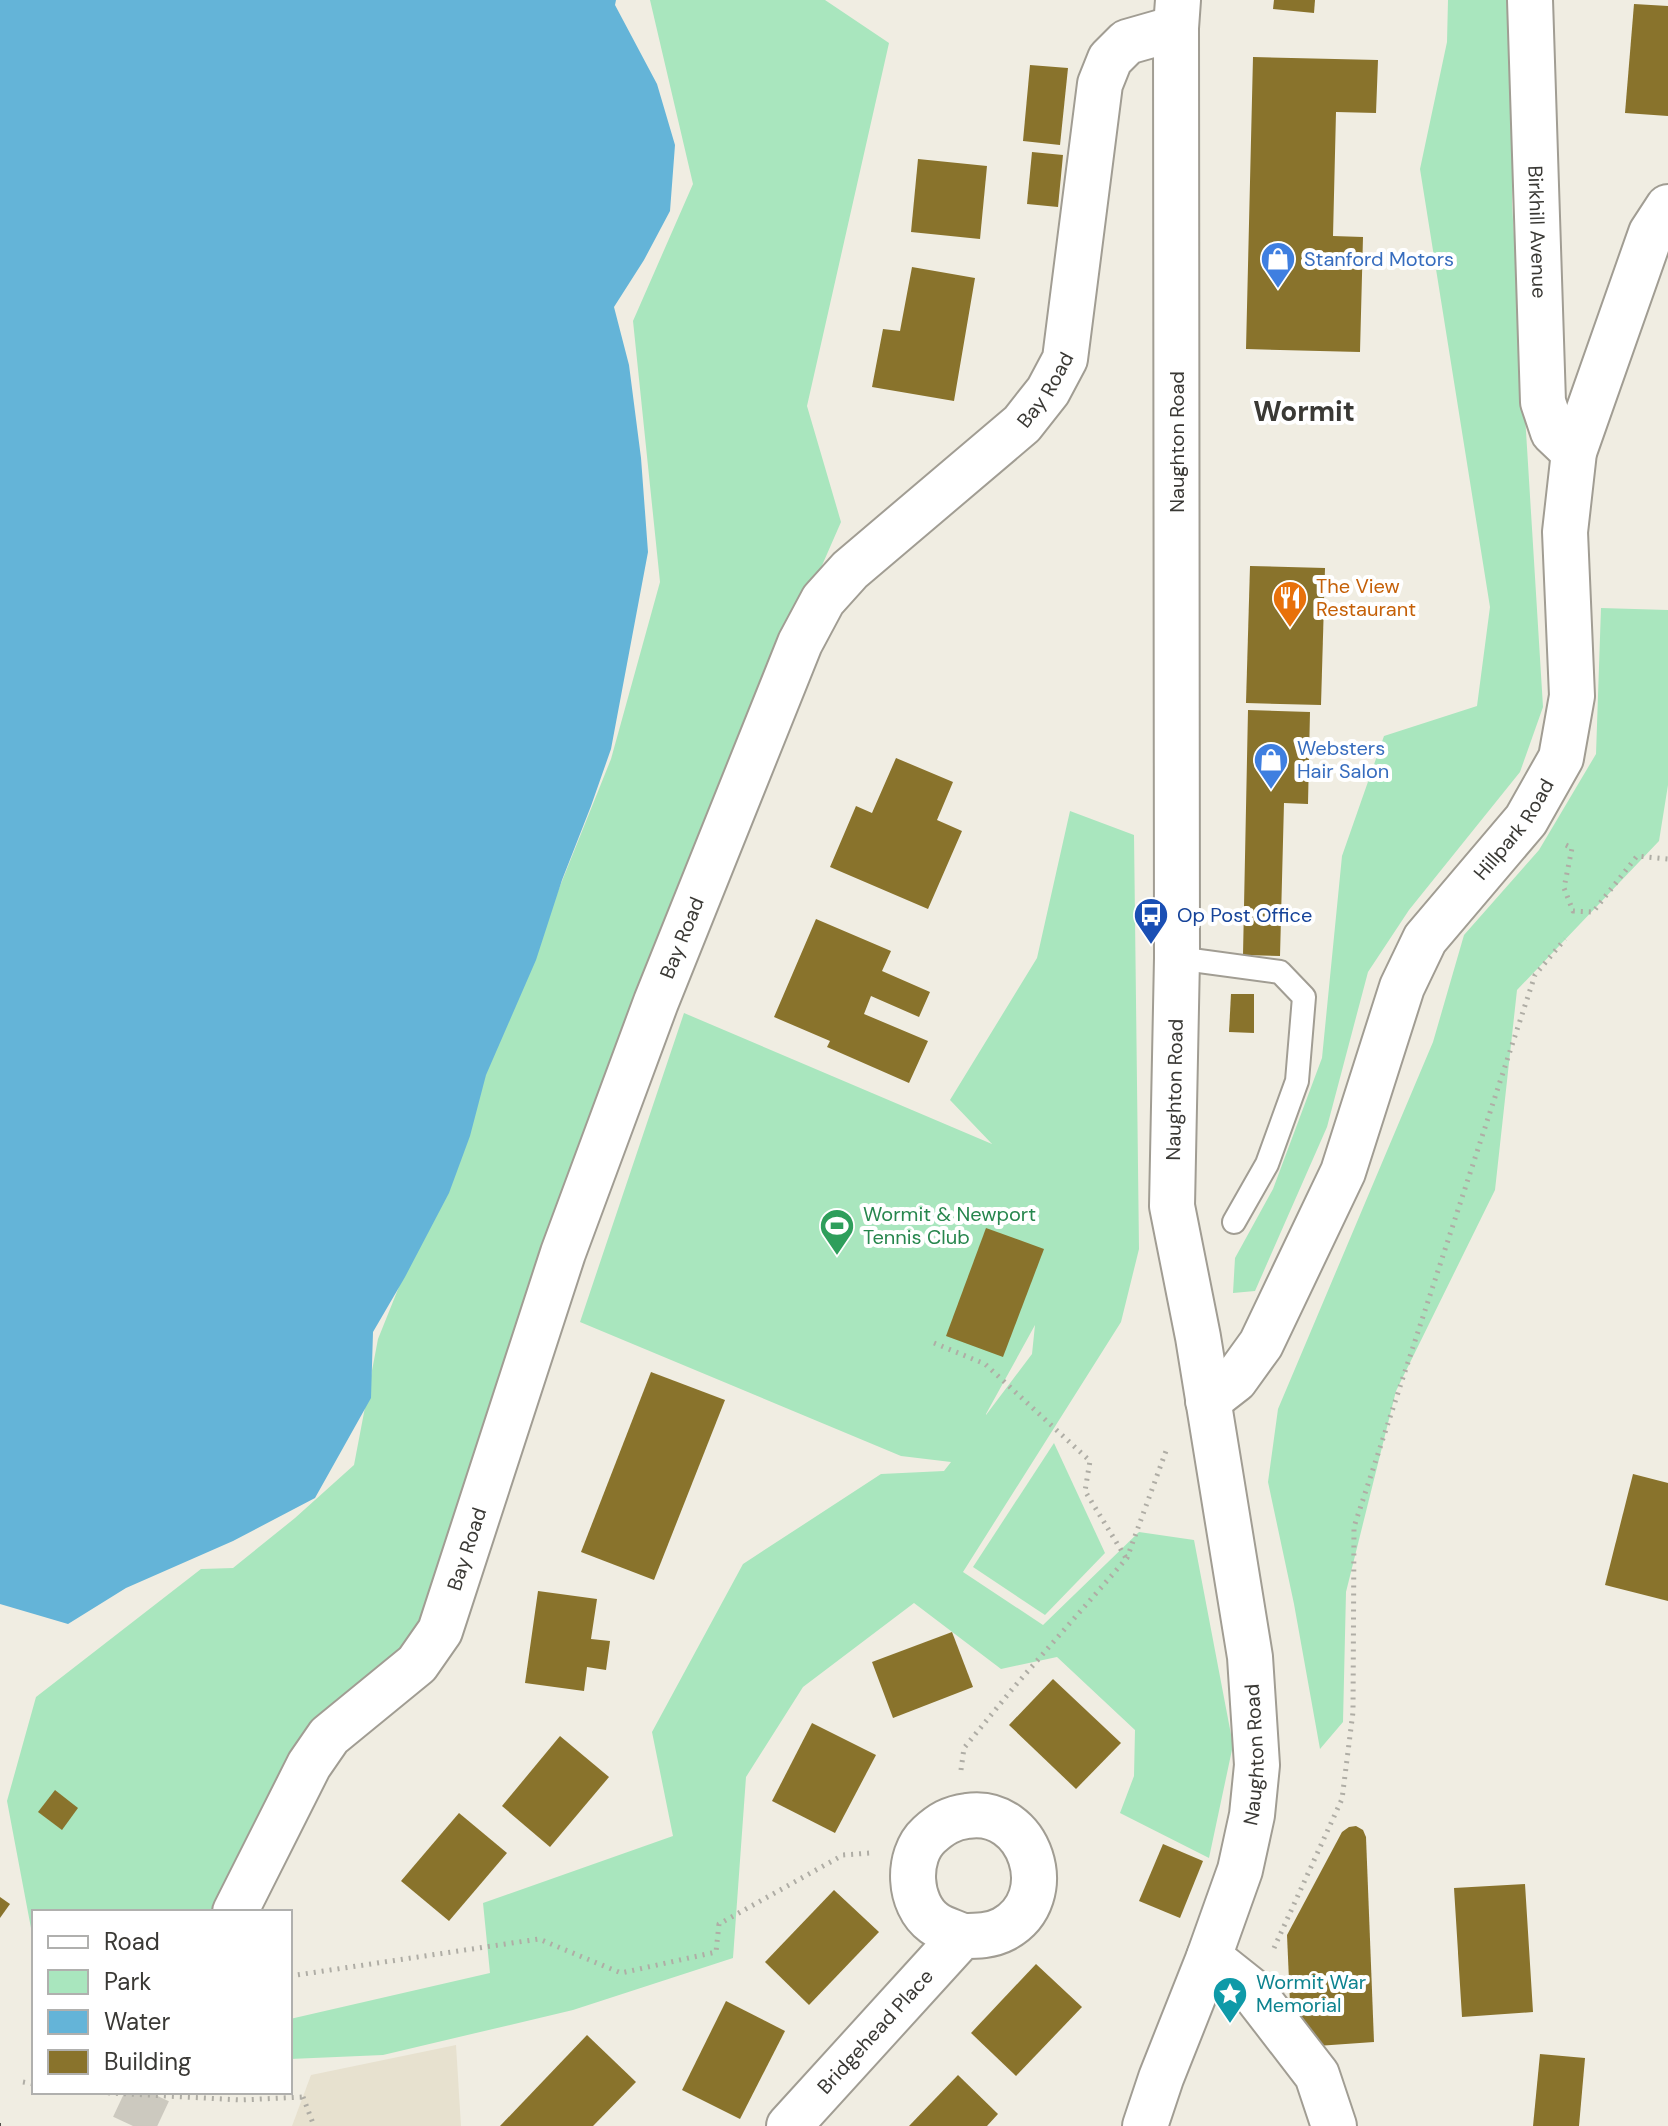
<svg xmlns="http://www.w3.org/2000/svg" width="1668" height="2126" font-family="'DM Sans',sans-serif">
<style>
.built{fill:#e7e1cf}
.green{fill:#a9e6be;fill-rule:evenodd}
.water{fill:#64b4d8}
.building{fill:#89732c}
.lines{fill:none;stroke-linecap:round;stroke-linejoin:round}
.minor-tunnel{stroke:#ccc9bf;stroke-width:44;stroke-dasharray:44 22;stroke-linecap:butt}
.service-casing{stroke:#a19d93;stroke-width:26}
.minor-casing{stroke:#a19d93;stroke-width:48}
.secondary-casing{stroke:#a19d93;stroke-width:48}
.path{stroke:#afada5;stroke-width:5;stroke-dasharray:2 6;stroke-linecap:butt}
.service{stroke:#fff;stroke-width:22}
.minor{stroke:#fff;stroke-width:44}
.secondary{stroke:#fff;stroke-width:44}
.rail{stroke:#51504b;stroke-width:6;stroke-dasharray:10 10;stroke-linecap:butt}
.path-bridge{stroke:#afada5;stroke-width:5;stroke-dasharray:2 6;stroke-linecap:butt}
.labels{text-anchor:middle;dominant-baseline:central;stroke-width:8;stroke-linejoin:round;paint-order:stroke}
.street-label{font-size:20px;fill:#3a3935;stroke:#fff}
.shop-label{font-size:20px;fill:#366cbe;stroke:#fff;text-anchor:start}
.food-label{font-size:20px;fill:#c56008;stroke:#fff;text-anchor:start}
.transit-label{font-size:20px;fill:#164399;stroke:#fff;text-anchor:start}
.leisure-label{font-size:20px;fill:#27864d;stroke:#fff;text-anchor:start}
.culture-label{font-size:20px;fill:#0d838f;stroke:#fff;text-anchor:start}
.district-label{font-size:28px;font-weight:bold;fill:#3a3935;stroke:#fff}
</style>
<rect width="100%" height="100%" fill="#f0ede2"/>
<path class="built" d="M456,2045L461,2126H292L311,2075Z"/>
<g class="green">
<path d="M650,0H825L889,43L807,406L841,522L702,840L435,1596L410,1646L311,1722L217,1912H34V1944L7,1801L36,1697L201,1569L233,1568L295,1518L354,1465L378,1339L611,759L660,582L633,321L693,184Z"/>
<path d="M1448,0H1513L1512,204L1543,707L1520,772L1409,910L1368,972L1327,1127L1255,1291L1233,1293L1235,1258L1273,1189L1322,1058L1342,856L1384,736L1477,706L1490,607L1420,169L1447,42Z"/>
<path d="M1601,608L1668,610V785L1659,841L1517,990L1495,1190L1396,1391L1346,1592L1343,1722L1320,1749L1294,1604L1268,1482L1278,1409L1433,1042L1464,935L1539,850L1596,754Z"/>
<path d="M1070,811L1134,835L1139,1249L1121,1322L963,1572L1043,1625L1139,1532L1194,1540L1233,1745L1209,1858L1120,1813L1134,1776L1135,1730L1057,1657L1001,1669L914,1603L803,1687L746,1777L733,1958L573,2010L383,2055L290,2059V2019L490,1973L483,1903L673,1836L652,1732L743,1564L881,1474L944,1471L951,1462L901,1456L580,1322L684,1013L992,1144L950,1100L1037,958ZM1035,1325L1032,1354L986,1415V1414Z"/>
<path d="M1054,1443L1105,1553L1045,1615L973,1567Z"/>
</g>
<path class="water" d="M0,0H616L615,5L657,84L675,145L670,211L644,260L614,307L629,365L641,458L648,552L611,749L591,806L562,880L536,960L486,1075L470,1136L449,1193L405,1277L373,1332L371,1398L315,1498L233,1541L126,1588L68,1624L0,1604Z"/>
<g class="building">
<path d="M1274,0H1315L1314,13L1273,9Z"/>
<path d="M1634,4L1668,6V116L1625,113Z"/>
<path d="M1253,57L1378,60L1376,113L1336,112L1333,236L1363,237L1360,352L1246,349Z"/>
<path d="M1030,65L1068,68L1060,145L1023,141Z"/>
<path d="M1032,152L1063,155L1058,207L1027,204Z"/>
<path d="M918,159L987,166L980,239L911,232Z"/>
<path d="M912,267L975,278L954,401L872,387L883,329L900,331Z"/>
<path d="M1250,566L1325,568L1321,705L1246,703Z"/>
<path d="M1248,710L1310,712L1308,804L1284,803L1280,956L1243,955Z"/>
<path d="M896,758L953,782L937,820L962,831L928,909L830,867L856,806L872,813Z"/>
<path d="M816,919L891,951L882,971L930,992L919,1017L871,996L864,1014L928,1041L909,1083L827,1047L830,1041L774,1017Z"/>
<path d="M1231,994H1254V1033L1229,1032Z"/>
<path d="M986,1228L1044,1249L1003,1357L946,1336Z"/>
<path d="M651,1372L725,1400L654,1580L581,1552Z"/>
<path d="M1633,1474L1668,1483V1601L1605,1585Z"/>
<path d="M538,1591L597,1599L591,1639L610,1641L606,1670L587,1667L584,1691L525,1683Z"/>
<path d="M952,1632L973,1687L893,1718L872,1662Z"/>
<path d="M1053,1679L1121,1743L1076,1789L1009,1725Z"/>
<path d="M812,1723L876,1755L835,1833L772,1801Z"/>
<path d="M560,1736L609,1777L550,1847L502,1806Z"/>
<path d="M55,1790L78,1808L62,1830L38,1812Z"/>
<path d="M459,1813L507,1853L449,1921L401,1881Z"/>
<path d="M1356,1826L1363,1830L1366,1837L1374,2042L1317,2046L1290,2003L1287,1935L1342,1832L1349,1827Z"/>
<path d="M1163,1844L1203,1861L1180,1918L1139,1901Z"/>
<path d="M1525,1884L1533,2012L1462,2017L1454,1888Z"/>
<path d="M834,1890L879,1932L809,2005L765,1962Z"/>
<path d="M0,1897L10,1904L0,1918Z"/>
<path d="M1036,1964L1082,2007L1016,2076L971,2033Z"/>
<path d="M726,2001L785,2031L740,2119L682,2090Z"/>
<path d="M587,2035L636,2082L593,2126H500Z"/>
<path d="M1540,2054L1585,2058L1579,2126H1533Z"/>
<path d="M958,2075L998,2114L987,2126H909Z"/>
</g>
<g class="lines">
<path class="minor-tunnel" d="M133,2126L149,2092"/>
<defs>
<path id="service" d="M1177,958L1280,972L1304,997L1297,1081L1267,1164L1234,1222"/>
<g id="minor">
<path id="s1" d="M1530,0L1543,402L1553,432L1574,452"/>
<path id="s2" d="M1208,1401L1235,1380L1261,1344L1343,1172L1402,987L1425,939L1526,820L1561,758L1572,696L1565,532L1574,452L1651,233L1668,207"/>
<path id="s3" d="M235,1912L309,1765L329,1736L417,1664L440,1631L563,1253L656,1002L800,643L823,600L850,570L1022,424L1048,391L1065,359L1100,84L1110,59L1127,42L1176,28"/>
<path d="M1209,1957L1253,1992L1317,2075L1334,2126"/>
<path id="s4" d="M789,2126L962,1936C977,1936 991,1936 1004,1929C1061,1898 1030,1806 967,1816C951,1818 941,1824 929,1835C906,1856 908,1904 934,1923C942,1929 954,1932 962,1936"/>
</g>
<g id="secondary">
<path id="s5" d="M1145,2126L1161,2078L1209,1957L1240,1870L1252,1815L1257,1765L1250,1657L1198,1337L1172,1206L1177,958L1176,28L1178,0"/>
</g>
</defs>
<use href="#service" class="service-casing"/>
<use href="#minor" class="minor-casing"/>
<use href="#secondary" class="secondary-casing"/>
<g class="path">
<path d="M1566,845L1572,848L1564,888L1573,911L1593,912L1637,856L1668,859"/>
<path d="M934,1343L985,1364L1090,1461L1085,1491L1126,1558"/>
<path d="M961,1770L964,1748L1014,1687L1127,1558L1166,1451"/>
<path d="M1274,1948L1342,1799L1353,1712L1354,1527L1535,975L1565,939"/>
<path d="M290,1976L539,1939L621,1973L716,1952L719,1924L843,1855L870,1853"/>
<path d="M23,2082L34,2084"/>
<path d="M303,2097L314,2126"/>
</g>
<use href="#service" class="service"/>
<use href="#minor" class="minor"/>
<use href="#secondary" class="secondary"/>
<path class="rail" d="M0,2126H1"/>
<path class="path-bridge" d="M92,2092L241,2100L303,2097"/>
</g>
<defs>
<symbol id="shop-pin" viewBox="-11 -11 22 30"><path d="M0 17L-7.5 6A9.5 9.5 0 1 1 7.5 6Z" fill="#3f7fe0" stroke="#fff"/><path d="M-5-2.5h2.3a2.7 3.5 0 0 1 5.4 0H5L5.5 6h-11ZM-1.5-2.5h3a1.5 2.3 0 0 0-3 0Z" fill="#fff"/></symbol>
<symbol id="restaurant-pin" viewBox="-11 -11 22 30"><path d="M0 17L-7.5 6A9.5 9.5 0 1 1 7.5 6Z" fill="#e8710a" stroke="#fff"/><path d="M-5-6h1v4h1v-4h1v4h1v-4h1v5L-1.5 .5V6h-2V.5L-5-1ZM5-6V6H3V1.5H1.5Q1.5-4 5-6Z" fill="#fff"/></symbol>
<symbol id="bus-pin" viewBox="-11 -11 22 30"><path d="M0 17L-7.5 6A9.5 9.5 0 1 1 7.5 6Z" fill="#1a4fb4" stroke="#fff"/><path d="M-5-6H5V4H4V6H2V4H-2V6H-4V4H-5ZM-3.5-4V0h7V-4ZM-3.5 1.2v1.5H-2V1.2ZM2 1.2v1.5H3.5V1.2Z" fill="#fff"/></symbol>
<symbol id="stadium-pin" viewBox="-11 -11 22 30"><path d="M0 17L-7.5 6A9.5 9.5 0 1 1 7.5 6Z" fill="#2e9e5b" stroke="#fff"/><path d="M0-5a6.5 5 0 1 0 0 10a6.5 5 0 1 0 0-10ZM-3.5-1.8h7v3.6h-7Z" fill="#fff"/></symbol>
<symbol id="sight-pin" viewBox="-11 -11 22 30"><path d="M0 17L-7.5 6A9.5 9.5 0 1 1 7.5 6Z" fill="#0f9aa8" stroke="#fff"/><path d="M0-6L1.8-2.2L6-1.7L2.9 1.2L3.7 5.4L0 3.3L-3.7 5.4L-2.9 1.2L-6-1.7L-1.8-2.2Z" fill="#fff"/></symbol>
</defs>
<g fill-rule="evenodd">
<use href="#shop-pin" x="1258" y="239" width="40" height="54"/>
<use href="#restaurant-pin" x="1270" y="578" width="40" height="54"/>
<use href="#shop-pin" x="1251" y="740" width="40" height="54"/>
<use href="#bus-pin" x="1131" y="895" width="40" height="54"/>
<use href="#stadium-pin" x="817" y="1206" width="40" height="54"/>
<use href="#sight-pin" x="1210" y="1974" width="40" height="54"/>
</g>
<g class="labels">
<g class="street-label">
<text stroke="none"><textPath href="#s1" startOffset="232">Birkhill Avenue</textPath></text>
<text stroke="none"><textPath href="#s3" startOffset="1762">Bay Road</textPath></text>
<text transform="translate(1177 442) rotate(-90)">Naughton Road</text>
<text stroke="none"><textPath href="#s2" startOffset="658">Hillpark Road</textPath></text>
<text stroke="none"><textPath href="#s3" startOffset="1088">Bay Road</textPath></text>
<text stroke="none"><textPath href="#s5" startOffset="1062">Naughton Road</textPath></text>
<text stroke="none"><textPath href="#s3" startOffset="440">Bay Road</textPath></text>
<text stroke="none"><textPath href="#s5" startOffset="390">Naughton Road</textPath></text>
<text stroke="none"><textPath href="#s4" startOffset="128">Bridgehead Place</textPath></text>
</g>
<g class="shop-label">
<text x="1304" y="259">Stanford Motors</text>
<text x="1297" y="748">Websters<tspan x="1297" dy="23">Hair Salon</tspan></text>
</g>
<g class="food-label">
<text x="1316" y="586">The View<tspan x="1316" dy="23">Restaurant</tspan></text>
</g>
<g class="transit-label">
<text x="1177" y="915">Op Post Office</text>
</g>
<g class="leisure-label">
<text x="863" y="1214">Wormit &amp; Newport<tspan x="863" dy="23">Tennis Club</tspan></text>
</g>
<g class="culture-label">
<text x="1256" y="1982">Wormit War<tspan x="1256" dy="23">Memorial</tspan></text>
</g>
<g class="district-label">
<text x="1304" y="411">Wormit</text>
</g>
</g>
<rect x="32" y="1910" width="260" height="184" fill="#ffffff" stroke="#b0b0ae" stroke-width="2"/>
<rect x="48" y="1936" width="40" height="12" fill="#ffffff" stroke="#b0b0ae" stroke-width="2"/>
<text x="104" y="1950" font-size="24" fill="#3a3935">Road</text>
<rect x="48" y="1970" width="40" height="24" fill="#a9e6be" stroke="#b0b0ae" stroke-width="2"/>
<text x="104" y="1990" font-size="24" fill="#3a3935">Park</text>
<rect x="48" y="2010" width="40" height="24" fill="#64b4d8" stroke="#b0b0ae" stroke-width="2"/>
<text x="104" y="2030" font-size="24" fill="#3a3935">Water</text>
<rect x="48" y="2050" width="40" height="24" fill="#89732c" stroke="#b0b0ae" stroke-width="2"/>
<text x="104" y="2070" font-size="24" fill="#3a3935">Building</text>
</svg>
